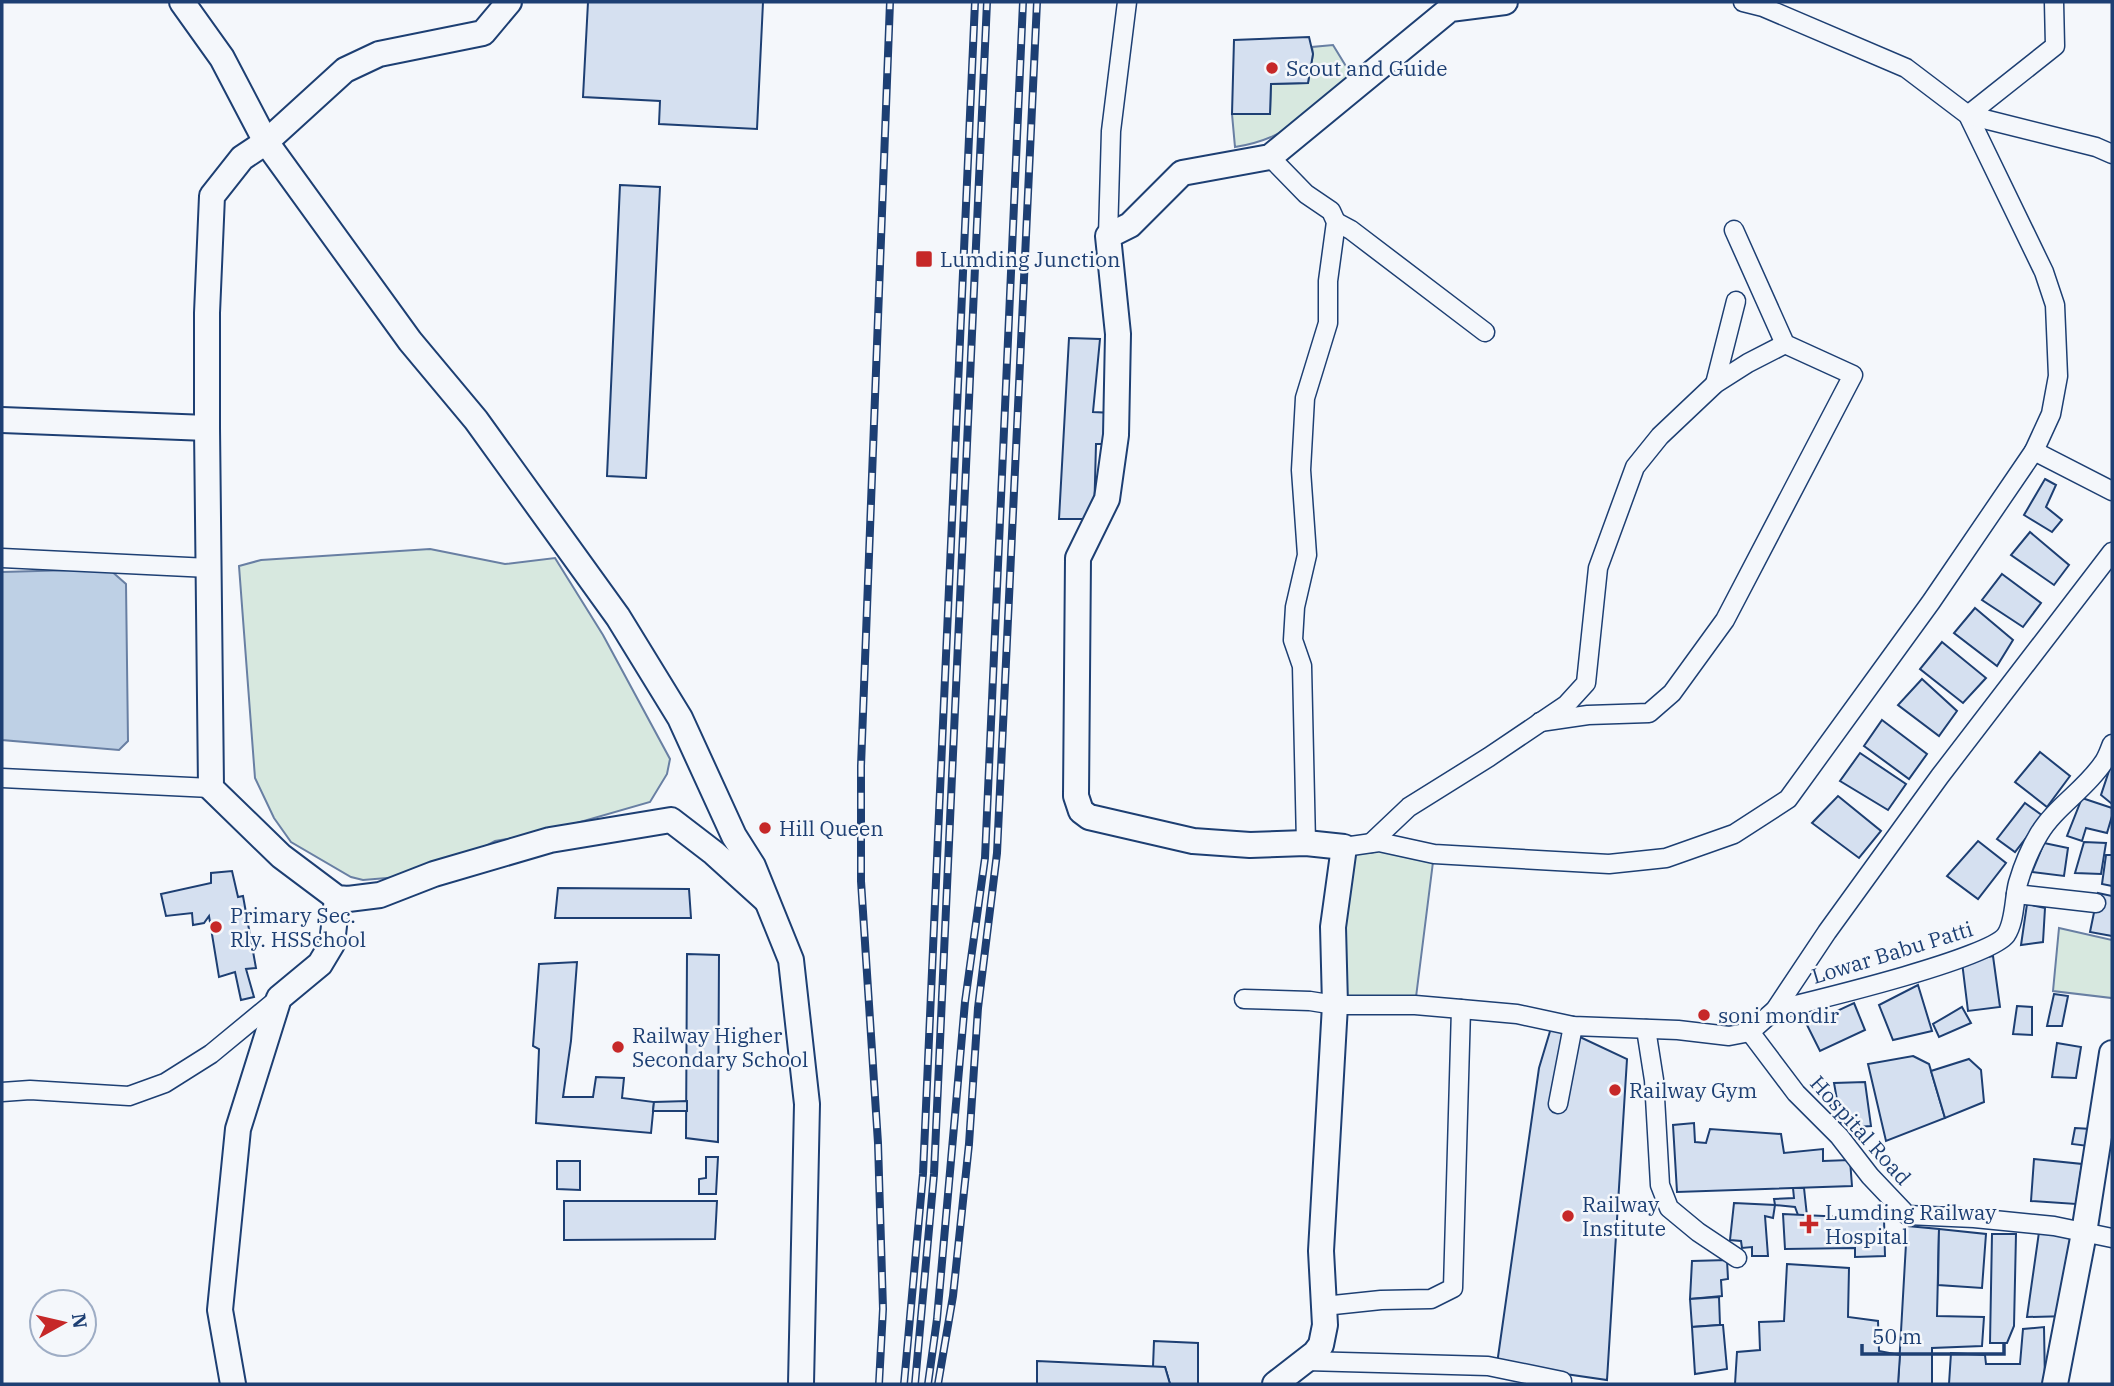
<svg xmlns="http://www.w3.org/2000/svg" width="2114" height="1386" font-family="'IBM Plex Serif',serif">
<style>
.green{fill:#d7e8df;stroke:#687fa3;stroke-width:2}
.water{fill:#bed0e5;stroke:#687fa3;stroke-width:2}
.building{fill:#d5e0f0;stroke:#1d3f73;stroke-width:2}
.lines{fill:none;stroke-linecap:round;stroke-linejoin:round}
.street-casing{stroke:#1d3f73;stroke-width:21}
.secondary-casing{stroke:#1d3f73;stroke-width:28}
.street{stroke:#f4f7fb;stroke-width:18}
.secondary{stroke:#f4f7fb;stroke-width:24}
.rail-casing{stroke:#1d3f73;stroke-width:8}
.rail{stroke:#f4f7fb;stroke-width:5;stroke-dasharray:16;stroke-linecap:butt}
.poi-dot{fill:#c62828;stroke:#f4f7fb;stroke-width:2.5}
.labels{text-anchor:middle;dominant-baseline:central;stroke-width:5;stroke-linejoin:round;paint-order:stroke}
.poi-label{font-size:21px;fill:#1d3f73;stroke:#f4f7fb;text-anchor:start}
.street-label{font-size:21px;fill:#1d3f73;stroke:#f4f7fb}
</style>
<rect width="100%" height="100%" fill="#f4f7fb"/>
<g class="green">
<path d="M1333,45L1352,76C1313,110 1289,139 1235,147L1232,114H1270L1271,84L1308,83L1313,54L1312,47Z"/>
<path d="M430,549L505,564L555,558L603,635L670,759L667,774L650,802L542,833L495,841L473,853L399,877L363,880L351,877L291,842L274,818L255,778L239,566L261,560Z"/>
<path d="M1344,847L1434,854L1415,1005H1335Z"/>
<path d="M2059,928L2112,940V998L2053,991Z"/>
</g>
<path class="water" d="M109,569L126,584L128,741L119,750L2,740V572Z"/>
<g class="building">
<path d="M588,2H763L757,129L659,124L660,101L583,97Z"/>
<path d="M1309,37L1313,54L1308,83L1271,84L1270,114H1232L1234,40Z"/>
<path d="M620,185L660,187L646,478L607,476Z"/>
<path d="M1069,338L1100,339L1093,412L1114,413L1112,444H1096L1094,519H1059Z"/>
<path d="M2045,479L2056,485L2046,507L2062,520L2052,532L2024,515Z"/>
<path d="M2030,532L2069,565L2054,585L2011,555Z"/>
<path d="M2002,574L2041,603L2023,627L1982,600Z"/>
<path d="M1975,608L2013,640L1997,666L1954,633Z"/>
<path d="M1942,642L1986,678L1963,703L1920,669Z"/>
<path d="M1922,679L1957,711L1939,736L1898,705Z"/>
<path d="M1882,720L1927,754L1909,779L1864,746Z"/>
<path d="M2040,752L2070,776L2047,807L2015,782Z"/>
<path d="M1860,753L1906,784L1888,810L1840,781Z"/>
<path d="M2110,768L2112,769V804L2101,795Z"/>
<path d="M1838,796L1881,831L1859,858L1812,823Z"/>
<path d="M2082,798L2112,808V816L2107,833L2086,828L2082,841L2067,836Z"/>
<path d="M2025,803L2043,816L2015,852L1997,839Z"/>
<path d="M1978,841L2006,863L1978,899L1947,876Z"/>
<path d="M2084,842L2106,843L2101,874L2075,873Z"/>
<path d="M2044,843L2068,848L2064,876L2032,872Z"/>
<path d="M2106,855H2112V886L2102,884Z"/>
<path d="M232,871L238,897L243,896L256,968L246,969L254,997L241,1000L235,972L219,977L209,916L204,923L193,925L192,913L166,916L161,894L211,883V873Z"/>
<path d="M558,888L689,889L691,918H555Z"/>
<path d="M2098,893L2112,896V936L2090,932Z"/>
<path d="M2027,904L2045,908L2043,942L2021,945Z"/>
<path d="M687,954L719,955L718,1142L686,1138Z"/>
<path d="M1993,956L2000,1007L1968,1011L1962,962Z"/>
<path d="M577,962L571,1041L563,1097H593L596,1077L624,1078L622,1098L654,1102L651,1133L536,1123L539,1049L533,1046L539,964Z"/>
<path d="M1918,985L1932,1031L1893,1040L1879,1005Z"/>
<path d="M2054,994L2068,996L2062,1026H2047Z"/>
<path d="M1854,1003L1865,1030L1820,1051L1807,1025Z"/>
<path d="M2017,1006L2032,1007V1035L2013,1034Z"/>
<path d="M1962,1007L1971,1023L1939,1037L1933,1024Z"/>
<path d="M1551,1028L1580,1037L1627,1059L1607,1380L1497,1364L1539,1068Z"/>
<path d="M2057,1043L2081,1047L2076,1078L2052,1077Z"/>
<path d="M1913,1056L1929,1064L1945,1118L1886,1141L1868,1064Z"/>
<path d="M1969,1059L1981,1070L1984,1102L1945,1118L1931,1071Z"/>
<path d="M1865,1082L1871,1126L1842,1128L1834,1083Z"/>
<path d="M687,1101V1111H653L654,1102Z"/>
<path d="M1694,1123L1695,1142L1706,1143L1710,1129L1781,1134L1784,1153L1823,1149V1161L1850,1160L1852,1186L1677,1192L1673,1125Z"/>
<path d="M2075,1128L2091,1129L2088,1146L2072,1144Z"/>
<path d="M706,1157H718L716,1194H699V1179L706,1178Z"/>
<path d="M2034,1159L2082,1164L2076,1204L2031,1201Z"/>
<path d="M557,1161H580V1190L557,1189Z"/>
<path d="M1793,1188H1804L1807,1216L1798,1215L1795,1207L1775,1205L1774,1199L1794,1198Z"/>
<path d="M564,1201H717L715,1239L564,1240Z"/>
<path d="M1734,1203L1775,1205L1773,1218L1765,1216L1768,1256H1752V1247L1742,1248L1741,1241L1730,1240Z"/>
<path d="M1783,1214L1884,1219L1885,1256L1855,1257V1248L1785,1249Z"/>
<path d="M2040,1225L2070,1226L2069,1316L2027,1317Z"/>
<path d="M1907,1226L1939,1229L1937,1316L1984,1317L1982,1346L1932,1348V1384H1898Z"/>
<path d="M1939,1229L1986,1234L1982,1288L1938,1285Z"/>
<path d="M1992,1234H2016L2014,1326L2007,1343H1990Z"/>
<path d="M1727,1260L1728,1279L1721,1280L1722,1296L1690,1299L1692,1261Z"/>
<path d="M1787,1264L1849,1268L1848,1317L1878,1321L1879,1351L1900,1355L1898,1384H1735L1737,1352L1760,1350L1759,1322L1784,1321Z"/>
<path d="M1719,1297L1720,1325L1692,1327L1690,1299Z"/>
<path d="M1720,1325H1723L1727,1369L1695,1374L1692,1327Z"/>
<path d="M2044,1327L2045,1384H1949L1951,1353L1985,1355L1986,1364H2020L2023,1329Z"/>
<path d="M1154,1341L1198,1343V1384H1170L1165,1367H1153Z"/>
<path d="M1037,1361L1165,1367L1170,1384H1037Z"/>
</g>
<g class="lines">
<defs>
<g id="street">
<path d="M1743,2L1763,7L1906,68L1968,115L2044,272L2055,305L2058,376L2051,414L2034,451L2112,491"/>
<path d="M2054,2L2055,46L1968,115L2096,147L2112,154"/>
<path d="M1270,157L1306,194L1331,211L1336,222L1328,281V323L1305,398L1301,470L1307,555L1295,607L1293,640L1302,666L1306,843"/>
<path d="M1336,222L1351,230L1485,332"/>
<path d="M1108,236L1111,131L1127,2"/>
<path d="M1715,384L1736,301"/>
<path d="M2,558L209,568"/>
<path d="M1540,722L1588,715L1649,713L1672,693L1725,620L1853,375L1785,344L1734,230"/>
<path d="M2,778L211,788"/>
<path d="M1371,843L1409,807L1489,757L1566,705L1586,683L1598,568L1635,467L1660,436L1715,384L1748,363L1785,344"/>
<path d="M1344,847L1379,842L1434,854L1609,864L1666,858L1734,834L1788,799L1931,602L2034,451"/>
<path d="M2016,894L2096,903"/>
<path d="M1244,999L1310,1001L1335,1005H1415L1461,1009L1517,1014L1573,1026L1678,1030L1729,1036L1750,1032L1775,1010L1827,932L1940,776L2112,552"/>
<path d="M1775,1010C1812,1001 1989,959 2006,935C2015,922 2014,898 2018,883C2023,866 2030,849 2039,834C2055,807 2085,790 2103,763C2107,758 2109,751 2112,744"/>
<path d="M1646,1029L1654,1080L1660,1185L1669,1208L1698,1232L1737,1258"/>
<path d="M1750,1032L1796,1093L1839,1136L1870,1176L1907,1215L1974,1218L2054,1226L2112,1238"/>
<path d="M2,1092L30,1090L129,1096L165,1083L211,1054L279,998"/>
<path d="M1558,1104L1573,1026"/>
<path d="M1324,1306L1381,1300L1431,1299L1453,1288L1461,1009"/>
<path d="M1306,1361L1488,1366L1562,1381"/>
</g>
<g id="secondary">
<path d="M182,2L222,58L266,142L410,341L476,420L618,617L680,718L734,836L753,866L791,960L807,1104L801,1384"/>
<path d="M509,2L483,33L379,54L345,70L266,142L242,158L212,196L207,313V428L211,788L281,856L337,898L348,899L380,895L434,874L550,840L671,820L714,853L766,900"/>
<path d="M2,420L207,428"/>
<path d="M233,1384L220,1310L238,1129L279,998L320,964L332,944L337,898"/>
<path d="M1275,1384L1315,1353L1321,1345L1325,1325L1321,1251L1335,1005L1333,927L1344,847L1306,843L1250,845L1193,841L1089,817L1081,811L1076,796L1078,558L1107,499L1116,435L1118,334L1108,236L1130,225L1182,173L1270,157L1450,9L1505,2"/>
<path d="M2055,1384L2084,1233L2112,1053"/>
</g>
</defs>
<use href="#street" class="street-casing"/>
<use href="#secondary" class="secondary-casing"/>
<use href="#street" class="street"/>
<use href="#secondary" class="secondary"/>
<defs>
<g id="rail">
<path d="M879,1384L883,1309L878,1143L861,881V766L890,2"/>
<path d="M904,1384L923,1174L975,2"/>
<path d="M915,1384L934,1174L987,2"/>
<path d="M928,1384L937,1319L965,1002L985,858L1023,2"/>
<path d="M938,1384L953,1296L969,1144L978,1008L997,853L1037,2"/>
</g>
</defs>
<use href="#rail" class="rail-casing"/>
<use href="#rail" class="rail"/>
</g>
<g class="poi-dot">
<circle cx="1272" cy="68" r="7"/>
<rect x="915" y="250" width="18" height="18" rx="3.5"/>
<circle cx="765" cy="828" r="7"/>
<circle cx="216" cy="927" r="7"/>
<circle cx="1704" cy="1015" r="7"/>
<circle cx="618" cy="1047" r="7"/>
<circle cx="1615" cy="1090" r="7"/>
<circle cx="1568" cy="1216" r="7"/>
<path d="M1805.5 1213.5h7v7h7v7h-7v7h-7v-7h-7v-7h7z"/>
</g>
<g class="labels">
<g class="poi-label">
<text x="1286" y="68">Scout and Guide</text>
<text x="940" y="259">Lumding Junction</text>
<text x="779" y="828">Hill Queen</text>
<text x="230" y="915">Primary Sec.<tspan x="230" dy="24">Rly. HSSchool</tspan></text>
<text x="1718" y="1015">soni mondir</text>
<text x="632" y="1035">Railway Higher<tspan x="632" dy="24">Secondary School</tspan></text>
<text x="1629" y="1090">Railway Gym</text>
<text x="1582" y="1204">Railway<tspan x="1582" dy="24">Institute</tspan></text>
<text x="1825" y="1212">Lumding Railway<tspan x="1825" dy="24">Hospital</tspan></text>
</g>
<g class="street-label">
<text transform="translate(1892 952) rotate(-17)">Lowar Babu Patti</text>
<text transform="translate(1861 1130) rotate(48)">Hospital Road</text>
</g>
</g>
<rect width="2114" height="1386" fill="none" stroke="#1d3f73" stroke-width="7"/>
<g transform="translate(63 1323) rotate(82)"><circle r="33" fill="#f4f7fb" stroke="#9eadc5" stroke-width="2"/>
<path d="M0-5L12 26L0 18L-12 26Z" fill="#c62828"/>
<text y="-10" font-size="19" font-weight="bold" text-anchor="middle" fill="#1d3f73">N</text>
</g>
<path d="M1862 1344v10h142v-10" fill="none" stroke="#1d3f73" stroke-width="3.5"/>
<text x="1872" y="1344" font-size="21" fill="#1d3f73" stroke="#f4f7fb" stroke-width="5" paint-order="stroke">50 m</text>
</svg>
